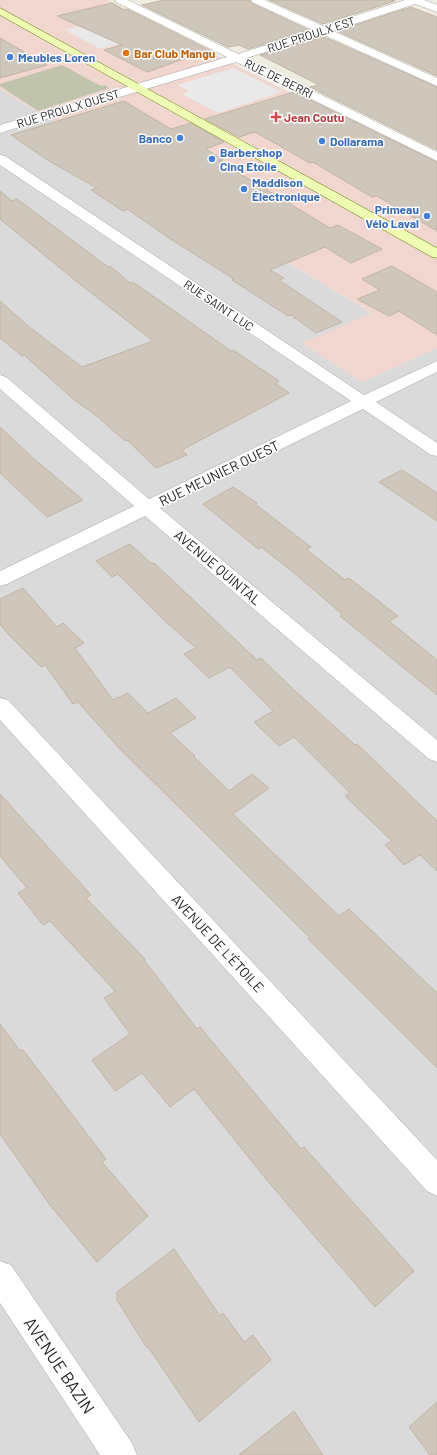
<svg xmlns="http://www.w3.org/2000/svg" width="437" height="1455" font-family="Barlow,sans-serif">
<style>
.residential{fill:#dbdada}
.commercial{fill:#f1d6cf}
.construction{fill:#c0c4ad}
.parking{fill:#e9e9e9}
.building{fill:#cfc7bb;stroke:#c1b5a3}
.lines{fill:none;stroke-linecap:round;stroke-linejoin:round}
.minor-casing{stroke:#a4a4a4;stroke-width:1}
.secondary-casing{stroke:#577700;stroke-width:1}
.minor{fill:#fff;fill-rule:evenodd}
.secondary{fill:#edfdb1;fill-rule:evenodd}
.food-dot{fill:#e8710a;stroke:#fff;stroke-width:1.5}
.shop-dot{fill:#3f7fe0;stroke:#fff;stroke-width:1.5}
.health-dot{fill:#e0444e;stroke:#fff;stroke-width:1.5}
.labels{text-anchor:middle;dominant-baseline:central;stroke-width:3;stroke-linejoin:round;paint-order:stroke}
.far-street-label{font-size:12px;fill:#1d1d1d;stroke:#fff}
.far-food-label{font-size:12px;font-weight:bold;fill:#c56008;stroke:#fff;text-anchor:start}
.far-shop-label{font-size:12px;font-weight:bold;fill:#366cbe;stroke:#fff;text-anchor:start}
.far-health-label{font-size:12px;font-weight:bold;fill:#be3a42;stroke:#fff;text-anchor:start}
.street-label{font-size:14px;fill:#1d1d1d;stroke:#fff}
.near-street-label{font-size:17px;fill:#1d1d1d;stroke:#fff}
</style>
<rect width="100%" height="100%" fill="#efede2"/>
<path class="residential" d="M0,89L373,314L302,343L362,382L437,348V1455H0Z"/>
<path class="commercial" d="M0,0H108L437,168V348L362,382L302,343L372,313L0,89Z"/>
<path class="construction" d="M62,65L101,86L105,85L109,88L38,111L0,86V84Z"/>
<g class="parking">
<path d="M128,13L143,37L100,49L65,30Z"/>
<path d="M234,68L282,92L218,113L182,94L189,91L177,85Z"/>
</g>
<g class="building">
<path d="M164,0H250L251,3L309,30L248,49L239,45L228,47L142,5Z"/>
<path d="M269,0H391L395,1L323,24Z"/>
<path d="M112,3L124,10L127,9L213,52L184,59L147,72L104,50L122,45L57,16Z"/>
<path d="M411,7L437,17V76L337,31Z"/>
<path d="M322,36L437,87V150L310,87L319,85L260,55Z"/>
<path d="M0,38L47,65L0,78Z"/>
<path d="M294,92L437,162V231L377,196L372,197L313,162L310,163L255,132L239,137L205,119Z"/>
<path d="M124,101L171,129L191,123L224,142L206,149L223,160L219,161L330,228L338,225L382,249L351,263L325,247L270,270L284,278L279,280L342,322L316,333L291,315L288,316L232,280L234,279L172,240L127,209L123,211L91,190L97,188L49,161L11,135Z"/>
<path d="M0,191L12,201L17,199L108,267L110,266L130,283L133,282L231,351L233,350L279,381L275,383L289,393L182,450L187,455L156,468L127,440L125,441L98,417L72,398L24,355L22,356L0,338V301L28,326L82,367L153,341L76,281L0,219Z"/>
<path d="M392,266L437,292V335L399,311L389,316L357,299L380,290L362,279Z"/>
<path d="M0,427L33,458L83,500L47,517L0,473Z"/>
<path d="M402,470L437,493V521L379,482Z"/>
<path d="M233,487L257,503L255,504L311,547L306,549L345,580L349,578L398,616L389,621L437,660V695L340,616L342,614L293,572L261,547L258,549L203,504Z"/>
<path d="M130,544L152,564L154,563L257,660L261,658L293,689L355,745L357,744L437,821V871L420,855L404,865L385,845L392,841L345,796L350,793L294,737L279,746L254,722L273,711L230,667L209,678L184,654L196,648L166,622L118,574L112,577L96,561Z"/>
<path d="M23,588L57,627L63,623L84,643L75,648L113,700L128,693L148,713L176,698L196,718L170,733L195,756L194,757L229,791L252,774L269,788L233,814L339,916L349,909L437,993V1068L308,939L310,938L216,844L119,748L78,702L73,704L45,665L41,667L8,634L0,624V599Z"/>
<path d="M0,794L91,895L86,898L145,959L144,960L197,1029L200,1027L301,1149L304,1147L414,1271L375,1307L266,1179L194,1089L170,1107L142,1073L115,1091L92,1060L130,1034L104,998L115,991L50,921L43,925L18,893L27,888L0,856Z"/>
<path d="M0,1024L20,1051L23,1050L106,1159L102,1162L148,1216L97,1262L50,1205L0,1134Z"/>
<path d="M174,1249L220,1316L223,1313L244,1342L253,1335L271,1360L199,1422L148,1347L147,1348L117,1300V1292Z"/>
<path d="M437,1402V1455H430L409,1427Z"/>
<path d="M294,1411L323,1455H239Z"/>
</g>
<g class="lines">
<defs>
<g id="minor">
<path d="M115,0H128L238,54L313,30L252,2L251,0H265L323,26L405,0H424L437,5V12L415,4L333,31L437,78V86L322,34L247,58L437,152V161L236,62L0,133V125L227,57L116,2Z"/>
<path d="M0,155L5,156L364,395L437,361V372L376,402L437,443V456L431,455L363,409L160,508L437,740V762L429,759L145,516L7,584L0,586V571L134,506L0,389V375L6,377L149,499L351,401L0,165Z"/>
<path d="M0,698L8,700L437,1160V1196L427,1191L0,720Z"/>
<path d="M0,1261L11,1265L132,1443L137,1455H100L0,1303Z"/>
</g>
<path id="secondary" d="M0,8L437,248V258L432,257L0,15Z"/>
</defs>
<use href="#minor" class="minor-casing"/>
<use href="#secondary" class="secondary-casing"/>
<use href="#minor" class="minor"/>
<use href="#secondary" class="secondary"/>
</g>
<circle class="food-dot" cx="126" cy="53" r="4"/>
<g class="shop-dot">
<circle cx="10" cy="57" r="4"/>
<circle cx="180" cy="138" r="4"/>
<circle cx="322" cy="141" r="4"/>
<circle cx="212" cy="159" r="4"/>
<circle cx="244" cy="189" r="4"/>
<circle cx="427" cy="216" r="4"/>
</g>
<path class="health-dot" d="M274 111h4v4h4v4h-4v4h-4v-4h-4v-4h4z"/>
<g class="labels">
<g class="far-street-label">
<text transform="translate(311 34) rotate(-18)">RUE PROULX EST</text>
<text transform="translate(279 78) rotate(26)">RUE DE BERRI</text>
<text transform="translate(68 108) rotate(-17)">RUE PROULX OUEST</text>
<text transform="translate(219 305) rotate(34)">RUE SAINT LUC</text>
</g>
<g class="far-food-label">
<text x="134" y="53">Bar Club Mangu</text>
</g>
<g class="far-shop-label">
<text x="18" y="57">Meubles Loren</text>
<text x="172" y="138" text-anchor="end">Banco</text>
<text x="330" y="141">Dollarama</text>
<text x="220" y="152">Barbershop<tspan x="220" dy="14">Cinq Etoile</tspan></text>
<text x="252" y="182">Maddison<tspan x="252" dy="14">Électronique</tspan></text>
<text x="419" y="209" text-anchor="end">Primeau<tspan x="419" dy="14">Vélo Laval</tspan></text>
</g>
<g class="far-health-label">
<text x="284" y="117">Jean Coutu</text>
</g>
<g class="street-label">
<text transform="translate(219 473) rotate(-26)">RUE MEUNIER OUEST</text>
<text transform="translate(218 567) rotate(40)">AVENUE QUINTAL</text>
<text transform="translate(218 943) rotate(47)">AVENUE DE L'ÉTOILE</text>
</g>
<g class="near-street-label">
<text transform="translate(60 1365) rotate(56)">AVENUE BAZIN</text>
</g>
</g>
</svg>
